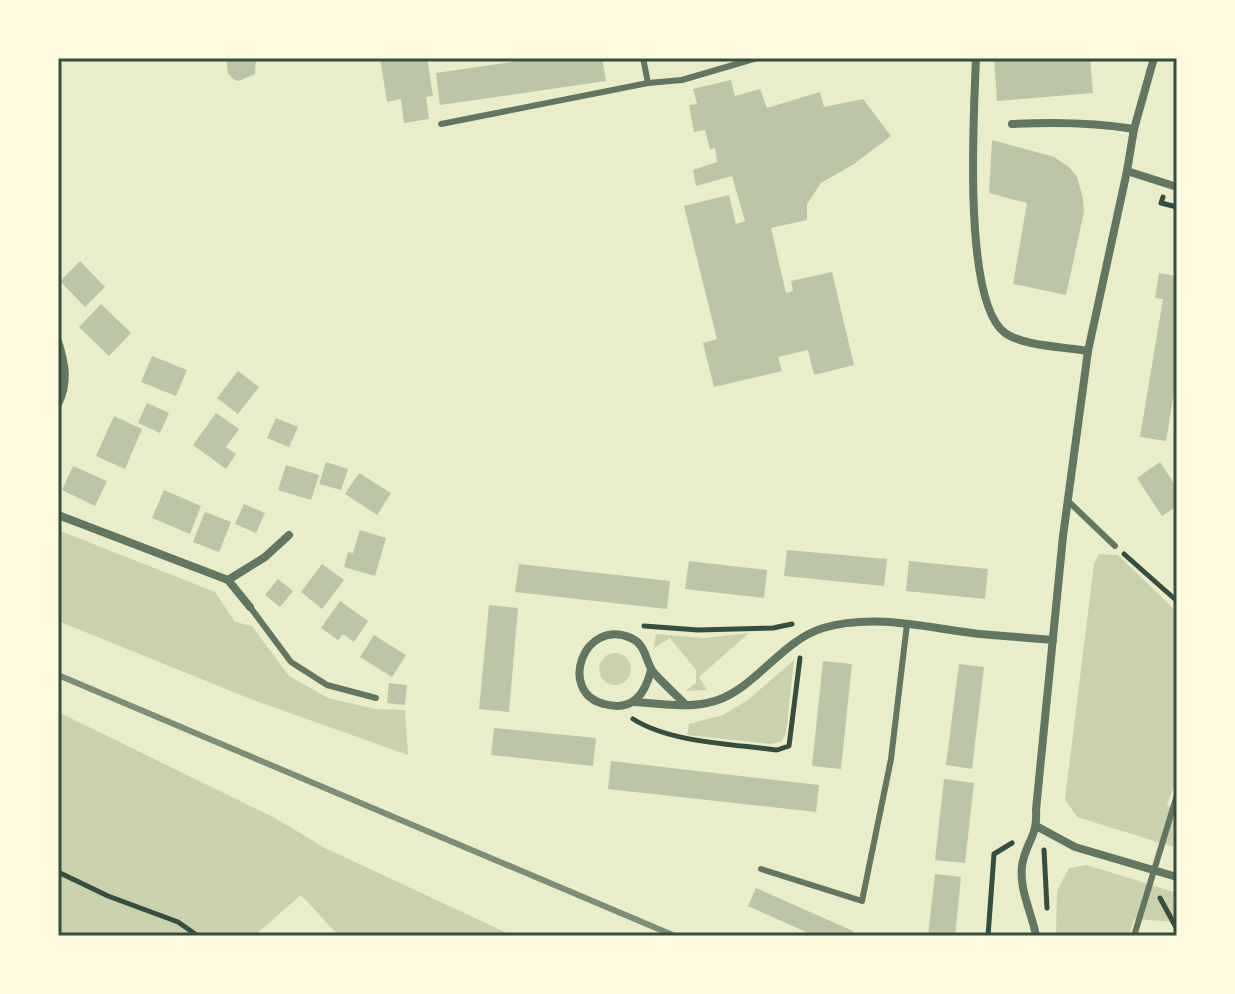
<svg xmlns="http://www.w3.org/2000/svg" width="1235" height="994" font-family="Merriweather,serif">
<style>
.green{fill:#cad2ad}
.building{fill:#bcc5a7}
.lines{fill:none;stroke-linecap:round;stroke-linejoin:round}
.path{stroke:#344e41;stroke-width:5}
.service{stroke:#617663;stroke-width:6}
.minor{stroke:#617663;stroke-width:8}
.rail{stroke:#7c8e77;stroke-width:6}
.neatline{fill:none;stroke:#344e41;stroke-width:3}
</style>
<rect width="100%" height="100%" fill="#e9edc9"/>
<g class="green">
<path d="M58,530L215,592L235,622L252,626L289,676L328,698L375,709L405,710L408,755L248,698L58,621Z"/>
<path d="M1099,554L1118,555L1177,612V778L1167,805L1177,810V848L1077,817L1065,799L1094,564Z"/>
<path d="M749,633L699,677L707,690L685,691L696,683V670L670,638L654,648L656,634L704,638Z"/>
<circle cx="615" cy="669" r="16"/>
<path d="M794,660L786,734L781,742L771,744L687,735L689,724L723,715L748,700Z"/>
<path d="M58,712L275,818L325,848L507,933L503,936H339L301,895L254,936H58Z"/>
<path d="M1087,865L1177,893V922L1134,919L1129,936H1056L1057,891L1069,868Z"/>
</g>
<g class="building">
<path d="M226,58H256L255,74L239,81L233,79L228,73Z"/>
<path d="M380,58H427L433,96L426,97L429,119L404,123L401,99L387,102Z"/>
<path d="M539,58H602L606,81L440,105L436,73Z"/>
<path d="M994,58H1090L1093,93L997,101Z"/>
<path d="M731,80L735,96L760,89L767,108L820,92L824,107L863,99L891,136L854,164L821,183L807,204V220L771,228L786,293L793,291L791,281L832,272L854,365L814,375L808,350L778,357L782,371L714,387L703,343L717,339L684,206L729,195L736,224L745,221L732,176L696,186L693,170L717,162L715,148L710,150L705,130L694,132L689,105L697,104L693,89Z"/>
<path d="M992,140L1054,157L1069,167L1077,177L1083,198L1084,212L1066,295L1013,284L1027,203L989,193Z"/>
<path d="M80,261L105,287L85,307L60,281Z"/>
<path d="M1159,273L1177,276V375L1166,441L1140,437L1163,299L1155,298Z"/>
<path d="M101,304L131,333L109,356L79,327Z"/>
<path d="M152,356L187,370L176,396L141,382Z"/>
<path d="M238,371L259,387L238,414L217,398Z"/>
<path d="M147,403L169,413L160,433L138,423Z"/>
<path d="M216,413L239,429L226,447L236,454L226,469L193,445Z"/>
<path d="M114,416L142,429L125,469L96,456Z"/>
<path d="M276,418L298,427L289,447L267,438Z"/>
<path d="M326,462L348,469L341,490L319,484Z"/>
<path d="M1160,462L1177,488V506L1162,516L1137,478Z"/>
<path d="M286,465L319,475L311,500L278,490Z"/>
<path d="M73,466L107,481L95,506L62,490Z"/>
<path d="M359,473L391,493L377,515L345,494Z"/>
<path d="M164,490L201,506L190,534L152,518Z"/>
<path d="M244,504L265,513L256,533L235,524Z"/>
<path d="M205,512L231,522L219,552L193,542Z"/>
<path d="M360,530L386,538L375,576L344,567L348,552L353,553Z"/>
<path d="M787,550L887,559L884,586L784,576Z"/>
<path d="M689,561L767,570L764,598L685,589Z"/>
<path d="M909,561L988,569L985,599L906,591Z"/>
<path d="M322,564L344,580L322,609L301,592Z"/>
<path d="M519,564L670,581L667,609L515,592Z"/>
<path d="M278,579L293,591L280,607L265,595Z"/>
<path d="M340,601L368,621L354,642L343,634L338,640L321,628Z"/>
<path d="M489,605L518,608L509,712L479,709Z"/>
<path d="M374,635L406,655L392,677L360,657Z"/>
<path d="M823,661L852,664L841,769L812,766Z"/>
<path d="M959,664L984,667L972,769L946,765Z"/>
<path d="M389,683L407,685L405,705L387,703Z"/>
<path d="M494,728L596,738L593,766L491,755Z"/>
<path d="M611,761L819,785L816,812L608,789Z"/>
<path d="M944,779L974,783L965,863L935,860Z"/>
<path d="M935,874L961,877L955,936H928Z"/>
<path d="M756,888L853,931L851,936H815L748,906Z"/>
</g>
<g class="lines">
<g class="path">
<path d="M1163,197L1161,203L1177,207"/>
<path d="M1124,554L1177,601"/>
<path d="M644,626L698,630L773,628L792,624"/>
<path d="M633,719C671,743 733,744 777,750L789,746L800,658"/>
<path d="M1044,850L1047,908"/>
<path d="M58,872L108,896L178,922L198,936"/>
<path d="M1160,898L1177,929"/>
<path d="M988,936L994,854L1012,843"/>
</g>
<g class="service">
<path d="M643,58L648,83"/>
<path d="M441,124L648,83L682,80L757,58"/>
<path d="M1069,502L1115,546"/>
<path d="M250,607L291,662L327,685L376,698"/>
<path d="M761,869L862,901L891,759L907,624"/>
<path d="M1134,936L1177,795"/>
</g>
<g class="minor">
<path d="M976,58C974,112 962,301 1005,333C1023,346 1065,347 1088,351"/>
<path d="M1012,124C1053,122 1092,122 1134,129"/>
<path d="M1127,171L1177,187"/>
<path d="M58,341C65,364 69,382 58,404"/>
<path d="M58,515L228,580L265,557L289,535"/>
<path d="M228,580L250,607"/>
<path d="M651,670C645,695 632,712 604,704C557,692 584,617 631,638C647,645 645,662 654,673C664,684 675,694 685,704"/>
<path d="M634,702C657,703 684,708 707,703C752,695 778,642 823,628C875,613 928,628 980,634C1004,636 1029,638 1053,640"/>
<path d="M1038,827L1075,847L1177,877"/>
<path d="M1036,936C1032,913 1019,890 1022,866C1025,843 1038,837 1036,810L1063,536L1088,351L1127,171L1134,129L1154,58"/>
</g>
<path class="rail" d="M58,675L675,936"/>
</g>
<rect width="1235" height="994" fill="none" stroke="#fefae0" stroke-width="120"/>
<rect x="60" y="60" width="1115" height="874" class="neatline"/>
</svg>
